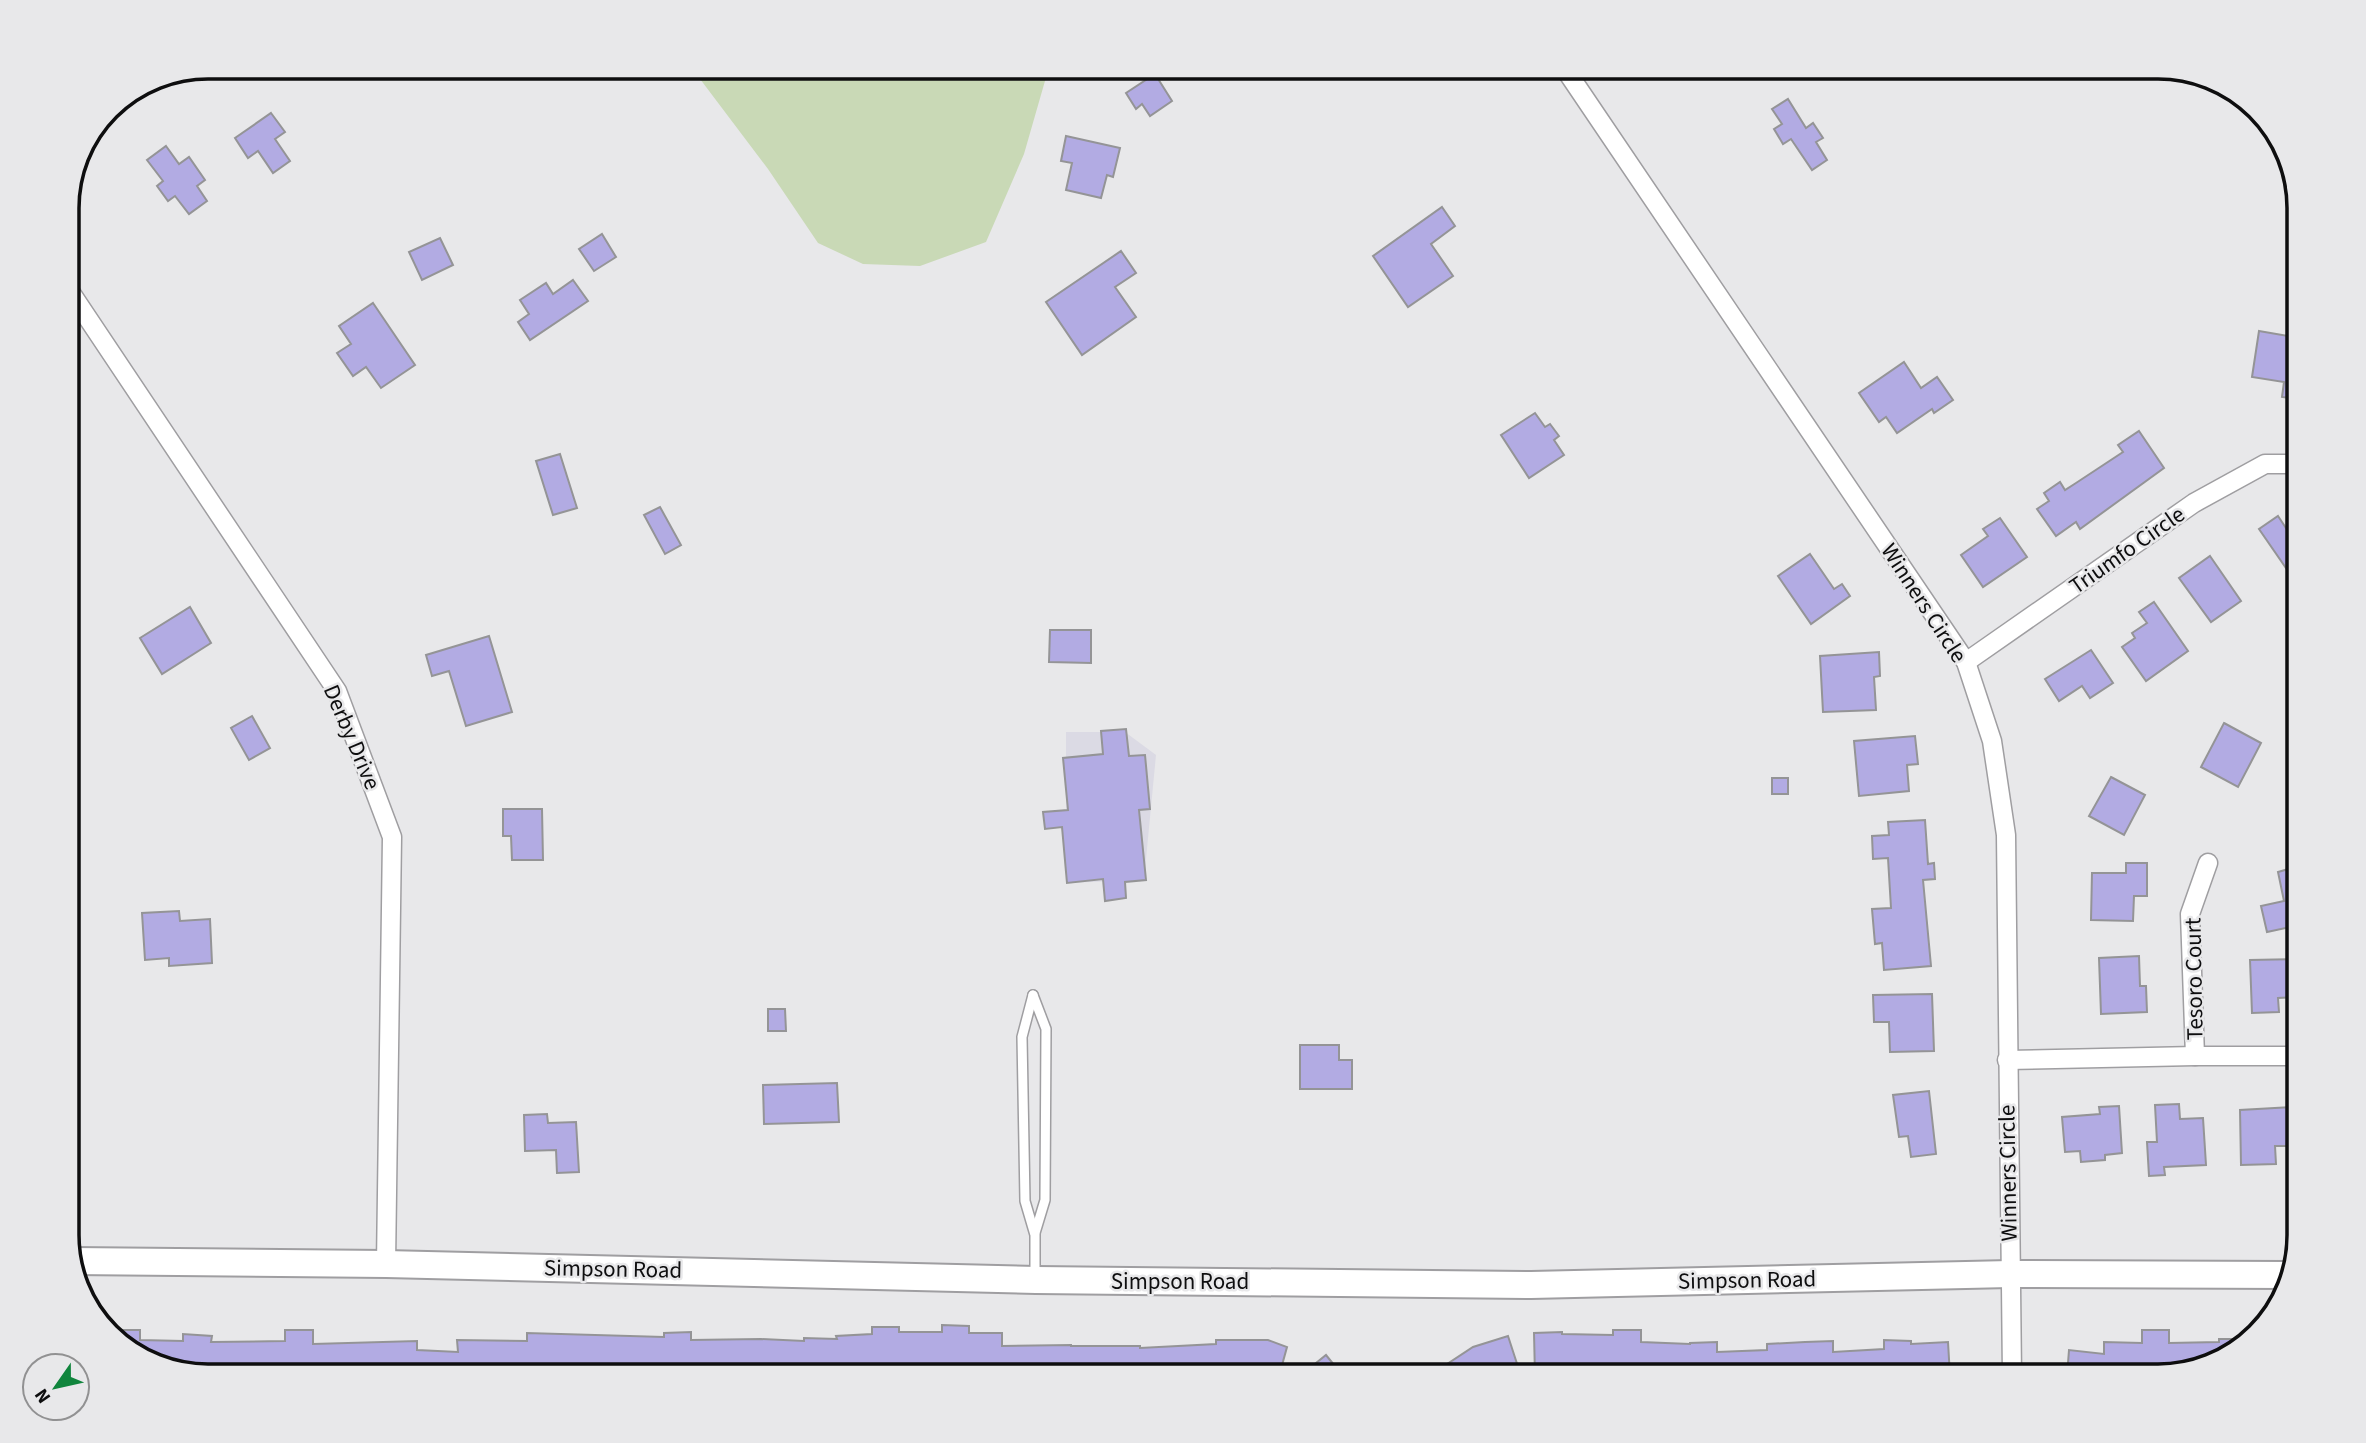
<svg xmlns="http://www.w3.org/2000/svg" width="2366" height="1443" font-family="'Source Sans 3',sans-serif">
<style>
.built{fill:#dbdae4}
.green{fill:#c9d9b6}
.building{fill:#b2abe3;stroke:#949496;stroke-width:2}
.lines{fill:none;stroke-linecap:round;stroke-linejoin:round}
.service-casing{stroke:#9f9ea1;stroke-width:12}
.minor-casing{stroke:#9f9ea1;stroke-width:21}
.secondary-casing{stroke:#9f9ea1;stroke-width:30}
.service{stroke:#fff;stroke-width:9}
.minor{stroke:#fff;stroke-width:18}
.secondary{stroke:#fff;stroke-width:26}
.labels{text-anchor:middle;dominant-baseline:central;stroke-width:5;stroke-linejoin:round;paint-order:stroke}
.street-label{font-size:23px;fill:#0e0e0f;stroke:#e8e8ea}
.rim{fill:none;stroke:#0e0e0f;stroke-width:3.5}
</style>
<rect width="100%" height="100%" fill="#e8e8ea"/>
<path class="built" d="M1066,732H1125L1156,755L1144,880L1066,883Z"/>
<path class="green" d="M691,67H1049L1024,154L986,242L920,266L863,264L818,243L768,169Z"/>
<g class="building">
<path d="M1155,74L1172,101L1150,116L1142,104L1136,109L1126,93Z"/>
<path d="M1788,99L1806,128L1813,123L1823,138L1816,142L1827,160L1812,170L1791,139L1783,144L1774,129L1782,124L1772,109Z"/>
<path d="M271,113L285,132L275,139L290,161L273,173L258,151L248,158L235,138Z"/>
<path d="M1066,136L1120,148L1113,177L1107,175L1101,198L1066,190L1072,163L1061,161Z"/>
<path d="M166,146L179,164L189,157L205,180L197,186L207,201L189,214L175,196L168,201L157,186L163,181L147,160Z"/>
<path d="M1442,207L1455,226L1431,244L1453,276L1408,307L1373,256Z"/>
<path d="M602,234L616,257L594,271L579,249Z"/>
<path d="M440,238L453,265L422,280L409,252Z"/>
<path d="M1121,251L1136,273L1115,287L1136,317L1082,355L1046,302Z"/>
<path d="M573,280L588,301L530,340L518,322L529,314L520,300L546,283L553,294Z"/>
<path d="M373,303L415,365L381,388L366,367L353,376L337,353L351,344L339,326Z"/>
<path d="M2259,331L2299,338V399L2282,397L2284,382L2252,377Z"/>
<path d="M1904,362L1921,388L1937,377L1953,400L1934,413L1932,409L1897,433L1886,417L1879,422L1859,393Z"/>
<path d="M1535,413L1545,427L1550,424L1559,436L1554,440L1564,455L1529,478L1501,435Z"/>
<path d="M2139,431L2164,468L2080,529L2076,522L2056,536L2037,509L2049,501L2044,493L2060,482L2065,490L2076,483L2123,452L2118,445Z"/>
<path d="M560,454L577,508L553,515L536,461Z"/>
<path d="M660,507L681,545L665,554L644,515Z"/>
<path d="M2278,516L2286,528L2299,519V587L2259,529Z"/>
<path d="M2000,518L2027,557L1983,587L1961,555L1988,536L1983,529Z"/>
<path d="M1810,554L1834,589L1842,584L1850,596L1811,624L1778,576Z"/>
<path d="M2210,556L2241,601L2211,622L2179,578Z"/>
<path d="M2154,602L2188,651L2146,681L2122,647L2135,638L2132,633L2147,623L2139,612Z"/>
<path d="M190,607L211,643L162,674L140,638Z"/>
<path d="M1050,630H1091V663L1049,662Z"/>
<path d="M489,636L512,712L466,726L449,671L432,676L426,655Z"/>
<path d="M2091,650L2113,683L2090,698L2082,686L2059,701L2045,679Z"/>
<path d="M1879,652L1880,676L1874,677L1876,710L1823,712L1820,656Z"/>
<path d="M252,716L270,748L249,760L231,728Z"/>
<path d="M2224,723L2261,743L2238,787L2201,767Z"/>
<path d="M1126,729L1129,756L1145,755L1150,809L1139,810L1146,880L1125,882L1126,898L1105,901L1103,879L1067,883L1062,827L1045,829L1043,812L1068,810L1063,758L1103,754L1101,731Z"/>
<path d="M1915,736L1918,764L1907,765L1909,791L1859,796L1854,741Z"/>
<path d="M2111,777L2145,795L2124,835L2089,816Z"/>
<rect x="1772" y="778" width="16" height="16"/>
<path d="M503,809H542L543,860H512L511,836H503Z"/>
<path d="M1925,820L1928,864L1934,863L1935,879L1923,880L1931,966L1884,970L1882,943L1875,944L1872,909L1891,908L1888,858L1873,859L1872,836L1889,835L1888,822Z"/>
<path d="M2126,863H2147V896H2134L2133,921L2091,920L2092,873H2126Z"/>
<path d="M2299,866V938L2293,939L2290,927L2267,932L2261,906L2284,901L2278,872Z"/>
<path d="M179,911L180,921L210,919L212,963L169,966V958L145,960L142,913Z"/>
<path d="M2139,956L2140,986H2146L2147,1012L2101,1014L2099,958Z"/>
<path d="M2299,959V997L2278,998L2279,1012L2252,1013L2250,960Z"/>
<path d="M1932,994L1934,1051L1890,1052L1889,1022H1874L1873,995Z"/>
<path d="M768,1009H785L786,1031H768Z"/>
<path d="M1300,1045H1339V1060H1352V1089H1300Z"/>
<path d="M837,1083L839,1122L764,1124L763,1085Z"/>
<path d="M1929,1091L1936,1154L1911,1157L1908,1136L1899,1137L1893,1095Z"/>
<path d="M2179,1104L2180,1119L2203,1118L2206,1165L2164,1167L2165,1175L2149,1176L2147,1142H2157L2155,1105Z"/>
<path d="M2119,1106L2122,1153L2105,1155V1160L2081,1162L2080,1151L2065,1152L2062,1117L2100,1114L2099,1107Z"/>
<path d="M2291,1107L2292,1146H2275L2276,1164L2241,1165L2240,1110Z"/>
<path d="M547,1114L548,1123L576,1122L579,1172L557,1173L556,1150L525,1151L524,1115Z"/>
<path d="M942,1325L969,1326V1333H1002V1346L1071,1345V1346H1140V1348L1216,1344V1340H1268L1287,1347L1279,1376H207L137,1357L109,1330H140V1340L183,1341V1334L212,1336L211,1342L285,1341V1330H313V1344L417,1341V1350L458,1352L457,1340L527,1341V1333L664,1337V1333L691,1332V1340L761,1339L804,1341V1338L837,1339L836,1336L872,1334V1327H899V1332H942Z"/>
<path d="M1613,1330H1641V1342L1690,1344V1343L1717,1342V1352L1767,1350V1344L1805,1342L1833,1341V1352L1884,1349V1340L1911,1341V1344L1948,1342L1950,1376H1535L1534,1333L1562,1332V1334L1613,1335Z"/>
<path d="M2142,1330H2169V1343L2219,1342V1339H2248L2229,1357L2159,1376H2067L2069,1350L2104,1354V1342L2142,1343Z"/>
<path d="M1508,1336L1521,1376H1429L1473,1347Z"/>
<path d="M1326,1355L1343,1376H1300Z"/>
</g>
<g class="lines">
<defs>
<g id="service">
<path d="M1033,995L1022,1037L1025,1201L1035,1235V1277"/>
<path d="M1033,995L1046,1029L1045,1200L1035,1233"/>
</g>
<g id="minor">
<path d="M1563,66L1966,662L1992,741L2006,835L2012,1376"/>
<path d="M67,287L337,691L392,837L386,1264"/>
<path d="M1966,662L2194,503L2265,464H2299"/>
<path d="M2195,1056L2190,914L2208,863"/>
<path d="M2007,1060L2195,1056H2299"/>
</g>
<path id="secondary" d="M72,1261L386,1264L1036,1280L1531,1285L2010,1274L2289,1275"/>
</defs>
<use href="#service" class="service-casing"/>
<use href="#minor" class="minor-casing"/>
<use href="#secondary" class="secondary-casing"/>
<use href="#service" class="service"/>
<use href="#minor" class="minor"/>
<use href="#secondary" class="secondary"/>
</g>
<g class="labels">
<g class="street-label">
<text transform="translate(2127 550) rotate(-35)">Triumfo Circle</text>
<text transform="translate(1924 603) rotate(57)">Winners Circle</text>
<text transform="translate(352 737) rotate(67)">Derby Drive</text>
<text transform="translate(2194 979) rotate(-91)">Tesoro Court</text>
<text transform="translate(2008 1173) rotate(-91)">Winners Circle</text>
<text transform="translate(613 1269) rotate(1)">Simpson Road</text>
<text transform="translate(1747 1280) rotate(-1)">Simpson Road</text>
<text x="1180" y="1281">Simpson Road</text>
</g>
</g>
<path d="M0 0H2366V1443H0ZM208 79H2158A129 129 0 0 1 2287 208V1235A129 129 0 0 1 2158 1364H208A129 129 0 0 1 79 1235V208A129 129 0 0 1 208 79Z" fill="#e8e8ea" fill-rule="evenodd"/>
<path class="rim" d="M208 79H2158A129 129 0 0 1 2287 208V1235A129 129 0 0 1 2158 1364H208A129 129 0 0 1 79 1235V208A129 129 0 0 1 208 79Z"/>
<g transform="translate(56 1387) rotate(236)"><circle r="33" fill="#e8e8ea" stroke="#919192" stroke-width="2"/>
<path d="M0-5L12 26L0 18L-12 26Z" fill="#10853d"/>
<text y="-10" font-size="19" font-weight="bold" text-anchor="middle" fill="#0e0e0f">N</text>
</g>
</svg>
